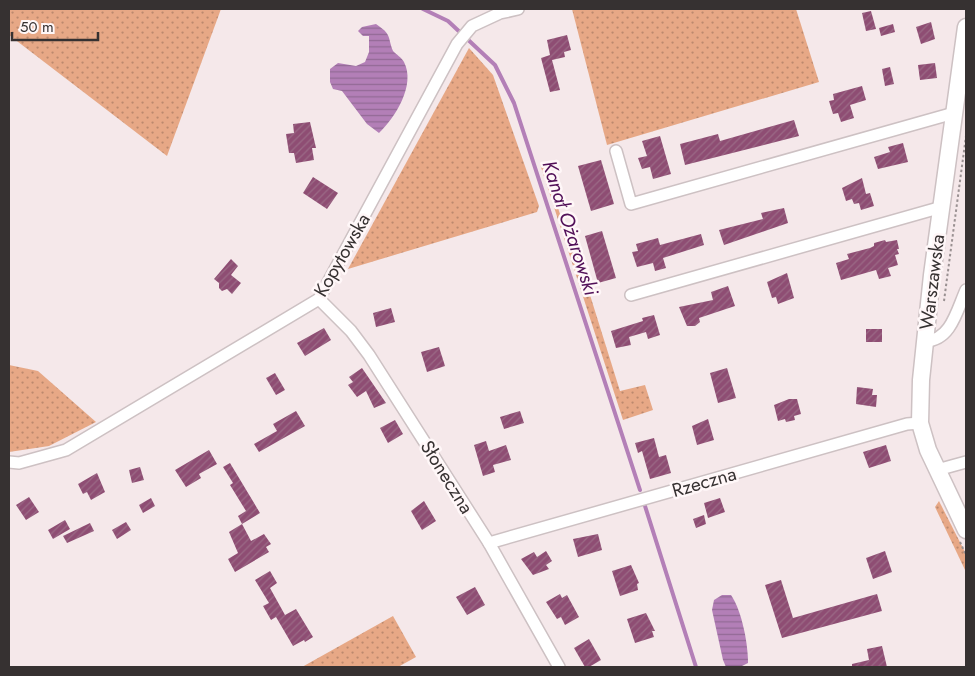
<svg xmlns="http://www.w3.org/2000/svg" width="975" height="676" font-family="Jost,sans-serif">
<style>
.green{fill:url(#green-dots)}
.water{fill:url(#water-rules)}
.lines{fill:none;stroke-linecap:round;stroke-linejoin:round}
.stream{stroke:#b37fb7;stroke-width:4}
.building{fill:url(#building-hatch)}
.street-casing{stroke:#cdc1c3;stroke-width:14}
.secondary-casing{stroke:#cdc1c3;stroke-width:19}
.path{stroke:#999091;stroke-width:2;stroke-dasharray:2.5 2.5;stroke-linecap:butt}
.street{stroke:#fff;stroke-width:11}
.secondary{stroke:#fff;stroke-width:16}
.labels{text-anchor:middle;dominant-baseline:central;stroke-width:5;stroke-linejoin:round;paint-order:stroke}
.street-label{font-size:19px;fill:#363131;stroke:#fff7f8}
.water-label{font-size:20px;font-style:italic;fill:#521058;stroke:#fff7f8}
</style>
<defs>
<pattern id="green-dots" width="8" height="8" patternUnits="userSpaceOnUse" patternTransform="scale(1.25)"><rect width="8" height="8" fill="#e7a886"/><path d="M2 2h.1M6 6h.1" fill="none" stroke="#bc896e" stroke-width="1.8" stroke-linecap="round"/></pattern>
<pattern id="water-rules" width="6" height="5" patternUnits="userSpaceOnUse" patternTransform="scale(1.25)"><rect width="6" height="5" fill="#b37fb7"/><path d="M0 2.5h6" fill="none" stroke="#926995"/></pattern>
<pattern id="building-hatch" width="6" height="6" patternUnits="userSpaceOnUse" patternTransform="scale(1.25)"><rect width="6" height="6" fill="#8e4d73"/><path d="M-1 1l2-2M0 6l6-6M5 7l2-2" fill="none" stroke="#9b6a86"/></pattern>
</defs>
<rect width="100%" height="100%" fill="#f5e8ea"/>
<g class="green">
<path d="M9,9H221L167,156L9,35Z"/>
<path d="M572,9H796L819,82L607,145Z"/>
<path d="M469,48L493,75L539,206L537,212L348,269Z"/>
<path d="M543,163L566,232L570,231L620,391L645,385L653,410L623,420L540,164Z"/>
<path d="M9,365L38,371L96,422L49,446L9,452Z"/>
<path d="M939,501L966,554V572L935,507Z"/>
<path d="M393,616L416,657L398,667H302Z"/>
</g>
<g class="water">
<path d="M376,24C392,35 387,35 393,51C396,54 402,58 404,62C416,85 395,118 379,133L367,124L342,91L333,89L330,82V69L338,63L356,66L365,62L369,52V36H363L358,31L362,27Z"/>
<path d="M722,595H731C742,611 748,644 748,663L740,667H726L723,660L712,610L714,600Z"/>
</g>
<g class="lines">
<g class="stream">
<path d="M423,9L448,21L495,65L514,103L640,490"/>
<path d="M645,506L696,667"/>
</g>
</g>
<g class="building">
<path d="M871,11L876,29L866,31L862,13Z"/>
<path d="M931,22L935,39L921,44L916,27Z"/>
<path d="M893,24L895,32L881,36L879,28Z"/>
<path d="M567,35L571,50L564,52L565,57L552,60L560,90L550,92L541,58L550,55L547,40Z"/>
<path d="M935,63L937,78L920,80L918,65Z"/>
<path d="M890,67L894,84L885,86L882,69Z"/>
<path d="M862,86L866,100L850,105L854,118L841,122L838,113L833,114L829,101L834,100L833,94Z"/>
<path d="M794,120L799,136L685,165L680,144L718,134L720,141Z"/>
<path d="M310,122L316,148H312L314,160L296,163L294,153H289L286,134L294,133L293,124Z"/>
<path d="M660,136L671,174L653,179L650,167L642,169L638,158L647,156L642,141Z"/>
<path d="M903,143L908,162L878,169L874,157L890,152L888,147Z"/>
<path d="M601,160L614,204L591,211L578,166Z"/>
<path d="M313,177L338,193L327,209L303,193Z"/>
<path d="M862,178L866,194L870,193L874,206L861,210L859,203L854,204L852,199L846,201L842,188Z"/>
<path d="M784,208L788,223L724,245L719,230L763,219L761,213Z"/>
<path d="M602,231L616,278L598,283L585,236Z"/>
<path d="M701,234L704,245L663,258L666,268L655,271L653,263L637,267L632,252L638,251L636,244L658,238L660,245Z"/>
<path d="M885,240L886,242L897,240L899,249H897L899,254L895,255L898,265L888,268L891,276L879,279L876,270L841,280L836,263L849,259L847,254L870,248L874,246V243Z"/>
<path d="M231,259L238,266L231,275L241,283L232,294L227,289L222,291L219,288V283L214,279Z"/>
<path d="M787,273L794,298L778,304L776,297L772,298L767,282Z"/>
<path d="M728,286L735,306L699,318L700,322L695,326H687L679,307L713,300L711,292Z"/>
<path d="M391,308L395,322L376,327L373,313Z"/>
<path d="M654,315L660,335L648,339L646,332L629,337L631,345L616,348L611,331L643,321L642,318Z"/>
<path d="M324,328L331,340L305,356L297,343Z"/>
<rect x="866" y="329" width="16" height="13"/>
<path d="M439,347L445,366L427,372L421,352Z"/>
<path d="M362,368L386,403L374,408L366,391L357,397L348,385L353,382L349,377Z"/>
<path d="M727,368L736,398L718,403L710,373Z"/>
<path d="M275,373L285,390L276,395L266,378Z"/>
<path d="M857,387L873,389L872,395H877L876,407L856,404Z"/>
<path d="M789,399H797L801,414L794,416L795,420L786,422L785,419L778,421L774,405Z"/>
<path d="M296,411L305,426L259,452L254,444L277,431L273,424Z"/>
<path d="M520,411L524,423L504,429L500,417Z"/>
<path d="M708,419L714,440L697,445L692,426Z"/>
<path d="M395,420L403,434L388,443L380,428Z"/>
<path d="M654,438L659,457L666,455L671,473L650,479L642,451L638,453L635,443Z"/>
<path d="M486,441L489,451L506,445L511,460L493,465L495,472L483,476L474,445Z"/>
<path d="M886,445L891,461L869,468L863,452Z"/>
<path d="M209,450L217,464L199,474L201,478L186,487L175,470Z"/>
<path d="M230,463L260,513L242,524L238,516L246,511L230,485L233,483L223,467Z"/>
<path d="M140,467L144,480L132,483L129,470Z"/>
<path d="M97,473L105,492L91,500L87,492L83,494L78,484Z"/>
<path d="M29,497L39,512L26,520L16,505Z"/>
<path d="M151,498L155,506L143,513L139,505Z"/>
<path d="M720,498L725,512L708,518L704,503Z"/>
<path d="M424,501L436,521L422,530L411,511Z"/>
<path d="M704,515L706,524L696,528L693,519Z"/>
<path d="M65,520L70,529L53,539L48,530Z"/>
<path d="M126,522L131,530L117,539L112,530Z"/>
<path d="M90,523L94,531L67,543L63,536Z"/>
<path d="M242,524L251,541L264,534L271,544L266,547L269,552L235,572L228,559L238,553L229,532Z"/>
<path d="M598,534L602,550L578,557L573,539Z"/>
<path d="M546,551L552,561L546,565L549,569L533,575L521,559L534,552L537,557Z"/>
<path d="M885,551L892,572L873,579L866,558Z"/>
<path d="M631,565L639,583L637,584L638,590L620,596L612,571Z"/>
<path d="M270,571L277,583L270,588L285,615L296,609L313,637L305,642L304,640L293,646L276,617L271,620L263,606L269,603L255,580Z"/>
<path d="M781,580L793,618L877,594L882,611L782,638L765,585Z"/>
<path d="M475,587L485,605L467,615L456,597Z"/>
<path d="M560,594L562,598L567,595L579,617L565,625L561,617L557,619L546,602Z"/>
<path d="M646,613L655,631H652L654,637L635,643L627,619Z"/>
<path d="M589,639L601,660L589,667H585L574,648Z"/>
<path d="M882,646L887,667H852V664L869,660L867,649Z"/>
</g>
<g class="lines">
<defs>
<g id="street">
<path d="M616,151L631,204L954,113"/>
<path d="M631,295L942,207"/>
<path d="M319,299L351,331L369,355L489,543L559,667"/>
<path d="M926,341C951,340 957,310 966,290"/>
<path d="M9,462L19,463L66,450L319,299L457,44L472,26L500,13L518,9"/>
<path d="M937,470L966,462"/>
<path d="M489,543L907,424L920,423"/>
</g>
<path id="secondary" d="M966,27L932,275L921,380L920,423L928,450L966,530"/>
</defs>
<use href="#street" class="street-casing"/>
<use href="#secondary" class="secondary-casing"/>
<g class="path">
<path d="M944,301L966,136"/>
<path d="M960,542L966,555"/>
</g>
<use href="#street" class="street"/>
<use href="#secondary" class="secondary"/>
</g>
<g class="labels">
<g class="street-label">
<text transform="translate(342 255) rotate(-60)">Kopytowska</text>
<text transform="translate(932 282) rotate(-83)">Warszawska</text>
<text transform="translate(447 477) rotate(58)">Słoneczna</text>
<text transform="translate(704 482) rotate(-16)">Rzeczna</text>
</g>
<g class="water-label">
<text transform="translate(570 228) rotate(72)">Kanał Ożarowski</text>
</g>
</g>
<rect width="975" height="676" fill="none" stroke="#363131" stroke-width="20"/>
<path d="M12 32v8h86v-8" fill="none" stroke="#363131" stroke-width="2.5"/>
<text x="20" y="32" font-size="15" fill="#363131" stroke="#fff7f8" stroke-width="4" paint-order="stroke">50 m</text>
</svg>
